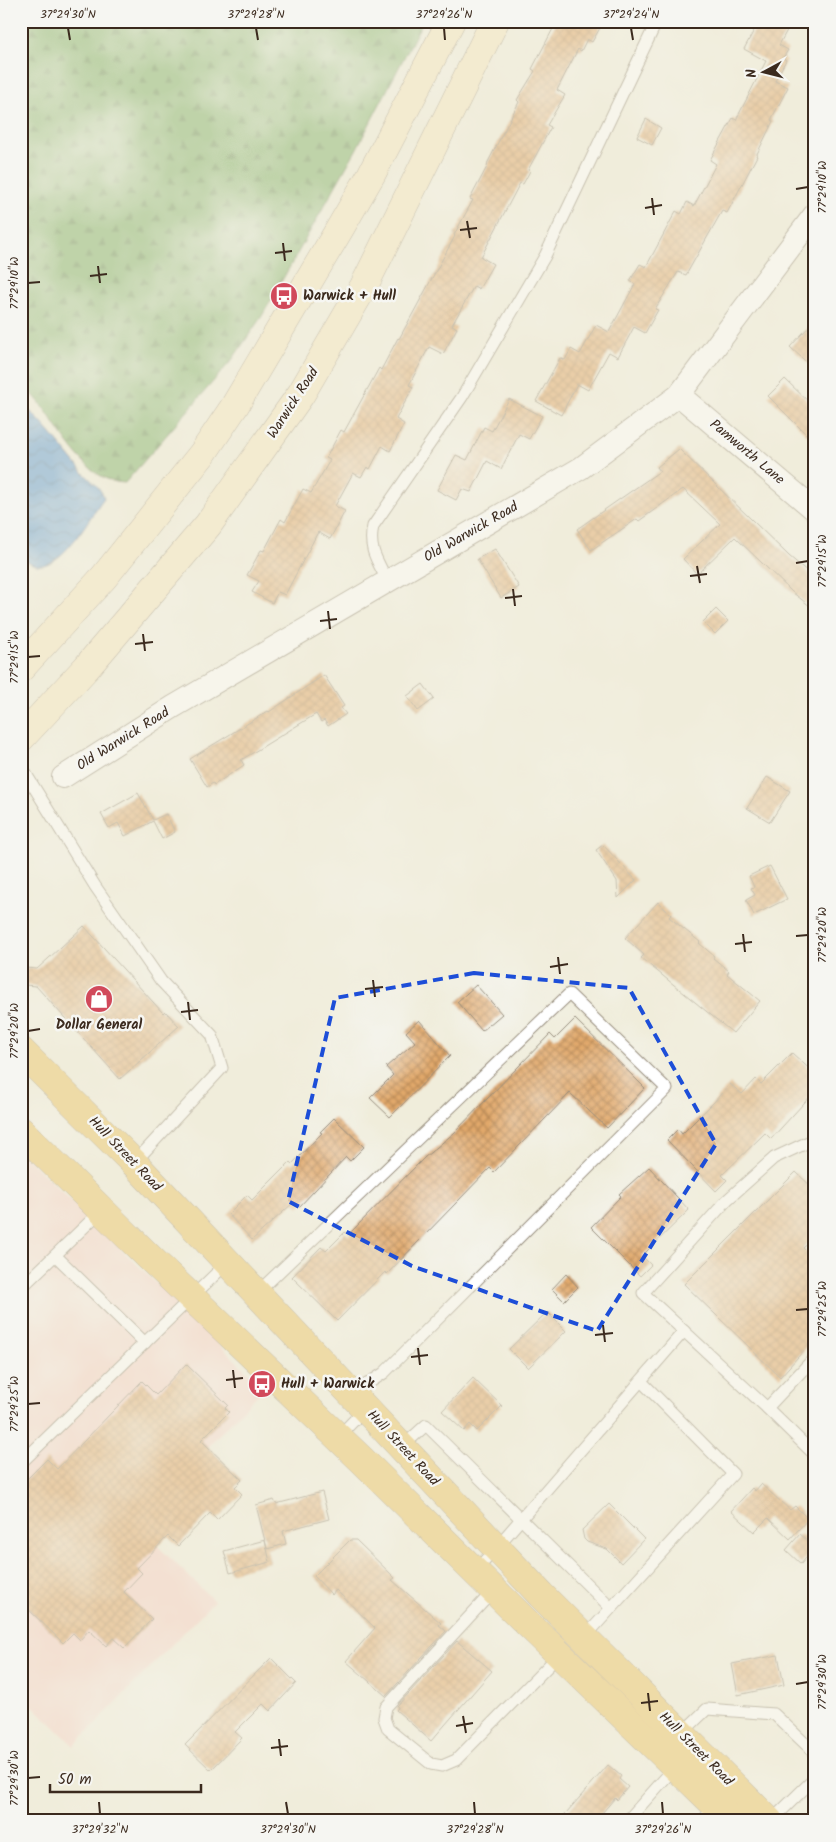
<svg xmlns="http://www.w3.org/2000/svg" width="836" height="1842" font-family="Kalam,sans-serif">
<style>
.built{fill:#f7d1c8}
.forest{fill:url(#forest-firs);stroke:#606f46}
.water{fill:url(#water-waves);stroke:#506479}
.building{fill:url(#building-cross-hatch)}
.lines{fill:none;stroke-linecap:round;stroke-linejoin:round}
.lane-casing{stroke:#968c7c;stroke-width:13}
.street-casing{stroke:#968c7c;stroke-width:24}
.secondary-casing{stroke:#968c7c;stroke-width:29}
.primary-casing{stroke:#968c7c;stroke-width:29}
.lane{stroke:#fff;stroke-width:11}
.street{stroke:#fff;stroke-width:22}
.secondary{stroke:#f7e8c3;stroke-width:28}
.primary{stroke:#ecc569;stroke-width:28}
.marked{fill:none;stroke:#1d4ed8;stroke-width:4;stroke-dasharray:10 6;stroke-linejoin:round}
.ticks{fill:none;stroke:#3b2a1e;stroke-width:2}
.labels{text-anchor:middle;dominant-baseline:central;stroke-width:5;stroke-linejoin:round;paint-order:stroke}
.poi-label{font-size:14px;font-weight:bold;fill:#3b2a1e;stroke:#f6f6f2;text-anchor:start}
.street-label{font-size:14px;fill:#3b2a1e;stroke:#f6f6f2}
.neatline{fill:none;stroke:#3b2a1e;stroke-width:2}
.ticks-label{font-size:12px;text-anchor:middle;fill:#3b2a1e}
</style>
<defs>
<pattern id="forest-firs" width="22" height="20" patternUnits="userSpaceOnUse" patternTransform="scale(1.25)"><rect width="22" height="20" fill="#84b46e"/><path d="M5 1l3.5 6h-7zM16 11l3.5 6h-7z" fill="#6d935a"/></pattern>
<pattern id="water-waves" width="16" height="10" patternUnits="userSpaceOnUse" patternTransform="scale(1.25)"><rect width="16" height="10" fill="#659ed4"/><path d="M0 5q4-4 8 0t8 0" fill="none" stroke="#5481ab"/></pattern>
<pattern id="building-cross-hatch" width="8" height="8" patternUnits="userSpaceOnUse" patternTransform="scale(1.25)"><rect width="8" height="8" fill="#e1a86a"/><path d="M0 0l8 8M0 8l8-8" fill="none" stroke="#b88957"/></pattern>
</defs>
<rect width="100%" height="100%" fill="#f6f6f2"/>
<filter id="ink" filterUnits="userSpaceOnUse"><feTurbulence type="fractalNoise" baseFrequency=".02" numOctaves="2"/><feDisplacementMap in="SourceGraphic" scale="10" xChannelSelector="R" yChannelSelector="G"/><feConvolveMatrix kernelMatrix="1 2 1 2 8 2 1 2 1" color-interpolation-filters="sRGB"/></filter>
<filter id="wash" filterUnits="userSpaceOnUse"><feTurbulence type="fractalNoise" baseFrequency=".0096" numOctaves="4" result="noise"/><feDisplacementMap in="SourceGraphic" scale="20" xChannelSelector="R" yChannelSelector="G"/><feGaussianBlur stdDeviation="1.12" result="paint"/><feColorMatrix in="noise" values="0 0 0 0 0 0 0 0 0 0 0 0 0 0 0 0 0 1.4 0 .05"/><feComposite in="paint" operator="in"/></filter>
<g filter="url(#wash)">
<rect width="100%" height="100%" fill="#f0eddb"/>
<path class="built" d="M21,1152L264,1388L134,1523L214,1601L74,1746L21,1694Z"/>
<path class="forest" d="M21,21H423L356,150L262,316L232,360L125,483C83,483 58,422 34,396C30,392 25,389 21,386Z"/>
<path class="water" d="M21,403C44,422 62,448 82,471C89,479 101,487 104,498C88,518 52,592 21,555Z"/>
<g id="blocks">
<g class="building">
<path d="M557,21H604L592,42L587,39L581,51L578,49L557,90L565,95L547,125L551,127L528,170L530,171L523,184L520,183L481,257L493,264L479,289L474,286L452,325L457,328L443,354L429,347L409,385L413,387L396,419L404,424L390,451L382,446L370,469L367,467L361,477L353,473L335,506L345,511L330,539L318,532L285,595L278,592L272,603L252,592L259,581L247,575L261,550L264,551L281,519L285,522L303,489L311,493L330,460L326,458L341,430L344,432L379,368L381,370L398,338L399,339L455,236L454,235L473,200L470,199L488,165L487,164L519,102L517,100L535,71L532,69Z"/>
<path d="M759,21H792L779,45L788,50L783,58L786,60L775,81L788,87L771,120L773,121L756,156H757L727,213L722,211L686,275L678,272L655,309L658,310L645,333L634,327L618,357L609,352L588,390L577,384L561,415L536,401L560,358L565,360L571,349L580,354L596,325L609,332L635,284L630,281L640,264L646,267L676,211L681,214L687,202L694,206L716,164L710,160L733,118L736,120L766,61L744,49Z"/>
<path d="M646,119L661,128L652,145L637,137Z"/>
<path d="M815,320V370L790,347Z"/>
<path d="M785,379L815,408V443L768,396Z"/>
<path d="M509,399L542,416L529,439L519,434L501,469L487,461L471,492L462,489L456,500L437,490L456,455L467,460L484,427L492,431Z"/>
<path d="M679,449L789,556L815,578V610L792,592L735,537L697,574L683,559L720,524L683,489L639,521L637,519L591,550L577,529L660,471L657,467Z"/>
<path d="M495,549L519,587L501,598L477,559Z"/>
<path d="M716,609L728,621L715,634L703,622Z"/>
<path d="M324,675L344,706L341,708L346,714L328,726L324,720L321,722L316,714L241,760L244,765L214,785L213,783L207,787L190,759L268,711L269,712Z"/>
<path d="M423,684L434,699L418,711L407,696Z"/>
<path d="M767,777L790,791L770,822L747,808Z"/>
<path d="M138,793L153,820L166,814L175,832L162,839L153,821L125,836L118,823L109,828L101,814Z"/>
<path d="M603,845L636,880L618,898L617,881L596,850Z"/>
<path d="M770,866L787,899L754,915L746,900L755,895L751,888L754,887L749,876Z"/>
<path d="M658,902L671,915L669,917L700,942L699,943L714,956L713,958L729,971L727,974L760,1001L733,1033L641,958L644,955L625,938Z"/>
<path d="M84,926L163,1013L165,1011L179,1026L120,1079L36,986L24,985L25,968L37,969Z"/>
<path d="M476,985L502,1014L482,1031L457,1002Z"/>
<path d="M575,1019L645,1088L607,1128L570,1093L494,1172L490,1168L387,1274L385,1272L337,1321L292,1277L321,1247L326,1251L345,1232L348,1235L425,1157L454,1133L550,1034L555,1039Z"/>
<path d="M419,1020L450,1056L390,1117L370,1098L393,1075L386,1067L415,1042L406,1032Z"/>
<path d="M792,1053L815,1074V1091L771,1139L765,1133L722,1175L727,1180L716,1191L667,1140L678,1129L682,1134L714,1102L730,1084L742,1094L756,1079L761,1084Z"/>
<path d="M334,1118L364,1147L350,1161L346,1157L299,1207L294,1202L252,1240L228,1214L247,1195L252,1200L290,1162L292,1164L322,1133L320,1132Z"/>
<path d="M649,1167L689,1210L642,1256L651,1265L640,1276L591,1227L621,1196L619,1194Z"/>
<path d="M796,1172L815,1190V1237L803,1248L815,1260V1338L780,1377L684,1284Z"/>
<path d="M566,1274L578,1287L564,1301L552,1289Z"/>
<path d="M547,1312L566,1331L528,1368L509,1349Z"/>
<path d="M186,1364L228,1405L225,1408L229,1412L201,1440L242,1480L235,1487L242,1494L217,1520L210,1513L178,1546L168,1536L137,1568L142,1573L124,1592L152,1619L124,1648L113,1638L106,1646L89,1630L80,1640L73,1633L63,1643L21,1602V1485L47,1459L57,1469L142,1381L156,1395Z"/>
<path d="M473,1378L502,1406L477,1431L470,1424L464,1431L442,1411Z"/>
<path d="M761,1484L790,1510L795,1506L808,1519L790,1539L768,1518L754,1532L731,1511L752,1488L755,1491Z"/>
<path d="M322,1492L329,1519L283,1531L286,1544L267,1549L256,1505L274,1500L276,1504Z"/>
<path d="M609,1504L644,1539L621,1563L607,1549L587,1542L584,1539L582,1530Z"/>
<path d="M800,1534L815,1547L801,1564L786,1550Z"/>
<path d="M265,1540L270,1562L230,1573L224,1551Z"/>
<path d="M350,1540H356L395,1578L392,1580L441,1623L439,1625L446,1631L386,1696L346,1661L375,1628L336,1590L332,1595L314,1576Z"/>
<path d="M457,1641L492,1671L431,1741L396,1710L398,1708L397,1706Z"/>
<path d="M778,1655L784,1685L738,1695L732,1664Z"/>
<path d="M271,1658L296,1683L270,1711L263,1704L235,1732L242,1738L211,1770L185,1745Z"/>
<path d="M608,1765L621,1776L619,1779L628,1787L617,1800L615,1798L595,1821H559Z"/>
</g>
</g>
</g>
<g filter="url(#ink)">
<use href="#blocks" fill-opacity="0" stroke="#968c7c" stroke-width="1"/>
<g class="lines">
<defs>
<g id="lane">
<path d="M387,580C377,560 368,549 373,526L462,397L545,256L657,21"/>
<path d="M21,766L95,886L161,981L212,1035L222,1068L134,1163"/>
<path d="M815,1139L774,1158L727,1200L643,1293L767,1408L815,1455"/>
<path d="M56,1256L145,1343"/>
<path d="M21,1288L102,1210"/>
<path d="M257,1293L569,994L667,1089L384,1373L352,1394"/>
<path d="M767,1408L815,1357"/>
<path d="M338,1437L366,1408"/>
<path d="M402,1447L426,1425L611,1608"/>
<path d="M21,1463L228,1262"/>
<path d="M475,1572L684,1331"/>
<path d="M494,1590L386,1707L384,1718L388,1729L431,1764L442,1766L456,1760L560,1654"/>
<path d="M584,1638L733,1474L641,1381"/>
<path d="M681,1734L707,1709L774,1714L815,1753"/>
<path d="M627,1821L676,1766"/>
<path d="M702,1821L717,1805"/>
<path d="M771,1821L815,1778"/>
</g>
<g id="street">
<path d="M679,395L815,510"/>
<path d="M63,777L173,707L581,468L679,395L815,214"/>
</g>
<g id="secondary">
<path d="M21,668L104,577L203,453L234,407L339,230L371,175L451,21"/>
<path d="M21,738L87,667L208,525L301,394L364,286L495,21"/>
</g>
<g id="primary">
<path d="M21,1051L134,1163L541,1595L769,1821"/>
<path d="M21,1131L149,1257L362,1460L524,1620L732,1821"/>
</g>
</defs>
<use href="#lane" class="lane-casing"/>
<use href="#street" class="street-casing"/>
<use href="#secondary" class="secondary-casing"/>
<use href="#primary" class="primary-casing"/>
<use href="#lane" class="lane"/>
<use href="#street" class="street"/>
<use href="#secondary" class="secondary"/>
<use href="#primary" class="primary"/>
</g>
</g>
<path d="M0 0H836V1842H0ZM474,973L629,988L716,1144L597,1331L412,1266L288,1201L335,998Z" fill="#f0eddb" fill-opacity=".55" fill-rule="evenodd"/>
<path class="marked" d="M474,973L629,988L716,1144L597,1331L412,1266L288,1201L335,998Z"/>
<path class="ticks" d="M68,28L70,40M256,28L258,40M444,28L445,40M631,28L633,40M796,189L808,187M652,198L654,215M645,208L662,205M467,221L470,238M460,230L477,228M283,243L285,261M275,253L292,251M98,266L100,283M90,276L107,274M28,283L40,282M796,563L808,561M697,566L700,583M690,576L707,574M513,589L515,606M505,598L522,596M328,611L330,629M320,621L337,619M143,634L145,651M135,644L153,642M28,657L40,656M743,934L745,952M796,936L808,935M735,944L752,942M558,957L560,974M550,967L568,964M373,980L375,997M365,989L383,987M188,1002L190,1020M181,1012L198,1010M28,1031L40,1029M796,1310L808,1309M603,1325L605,1342M595,1335L613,1333M418,1348L420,1365M411,1357L428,1355M233,1370L235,1388M226,1380L243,1378M28,1404L40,1403M796,1684L808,1682M648,1693L650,1711M641,1703L658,1701M463,1716L466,1733M456,1726L473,1723M279,1739L281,1756M271,1748L288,1746M28,1778L40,1777M99,1802L100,1814M286,1802L288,1814M474,1802L475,1814M662,1802L663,1814"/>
<defs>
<symbol id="bus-disc" viewBox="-11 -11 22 22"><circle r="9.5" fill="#d1495b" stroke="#f6f6f2"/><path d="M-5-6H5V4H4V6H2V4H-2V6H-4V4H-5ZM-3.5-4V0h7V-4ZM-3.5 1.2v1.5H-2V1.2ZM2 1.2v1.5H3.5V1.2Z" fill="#fff"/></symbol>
<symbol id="shop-disc" viewBox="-11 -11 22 22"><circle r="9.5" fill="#d1495b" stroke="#f6f6f2"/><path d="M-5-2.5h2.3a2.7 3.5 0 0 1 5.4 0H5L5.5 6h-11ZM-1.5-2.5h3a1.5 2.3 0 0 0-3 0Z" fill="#fff"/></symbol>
</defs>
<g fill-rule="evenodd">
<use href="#bus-disc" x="268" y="280" width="32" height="32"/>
<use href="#shop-disc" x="83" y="983" width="32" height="32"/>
<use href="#bus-disc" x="246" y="1368" width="32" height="32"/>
</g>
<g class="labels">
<g class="poi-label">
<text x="303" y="296">Warwick + Hull</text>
<text x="99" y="1025" text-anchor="middle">Dollar General</text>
<text x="281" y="1384">Hull + Warwick</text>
</g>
<g class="street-label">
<text transform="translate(293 403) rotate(-57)">Warwick Road</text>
<text transform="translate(747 452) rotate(40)">Pamworth Lane</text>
<text transform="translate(471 532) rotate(-30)">Old Warwick Road</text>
<text transform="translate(123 739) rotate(-32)">Old Warwick Road</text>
<text transform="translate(125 1154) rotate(46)">Hull Street Road</text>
<text transform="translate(403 1448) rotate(47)">Hull Street Road</text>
<text transform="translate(696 1749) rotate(45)">Hull Street Road</text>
</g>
</g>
<rect width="836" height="1842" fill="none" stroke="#f6f6f2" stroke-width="55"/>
<g transform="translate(764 72) rotate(263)" stroke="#f6f6f2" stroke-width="4" paint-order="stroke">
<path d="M0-4L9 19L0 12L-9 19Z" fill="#3b2a1e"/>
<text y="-8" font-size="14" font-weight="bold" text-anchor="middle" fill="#3b2a1e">N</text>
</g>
<path d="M50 1784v8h151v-8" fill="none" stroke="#3b2a1e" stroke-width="2.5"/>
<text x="58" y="1784" font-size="15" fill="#3b2a1e" stroke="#f6f6f2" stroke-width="4" paint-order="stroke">50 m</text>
<rect x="28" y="28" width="780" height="1786" class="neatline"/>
<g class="ticks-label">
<text x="68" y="18">37°29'30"N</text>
<text x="256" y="18">37°29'28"N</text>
<text x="444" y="18">37°29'26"N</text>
<text x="631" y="18">37°29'24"N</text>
<text transform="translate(822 187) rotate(-90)" y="4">77°29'10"W</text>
<text transform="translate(14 283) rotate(-90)" y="4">77°29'10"W</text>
<text transform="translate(822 561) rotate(-90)" y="4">77°29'15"W</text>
<text transform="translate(14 657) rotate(-90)" y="4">77°29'15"W</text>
<text transform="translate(822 935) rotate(-90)" y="4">77°29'20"W</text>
<text transform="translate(14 1031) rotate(-90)" y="4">77°29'20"W</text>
<text transform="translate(822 1309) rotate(-90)" y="4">77°29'25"W</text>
<text transform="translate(14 1404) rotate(-90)" y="4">77°29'25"W</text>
<text transform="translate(822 1682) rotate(-90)" y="4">77°29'30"W</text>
<text transform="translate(14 1778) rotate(-90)" y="4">77°29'30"W</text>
<text x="100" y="1833">37°29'32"N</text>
<text x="288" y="1833">37°29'30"N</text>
<text x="475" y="1833">37°29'28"N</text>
<text x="663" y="1833">37°29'26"N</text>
</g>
</svg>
